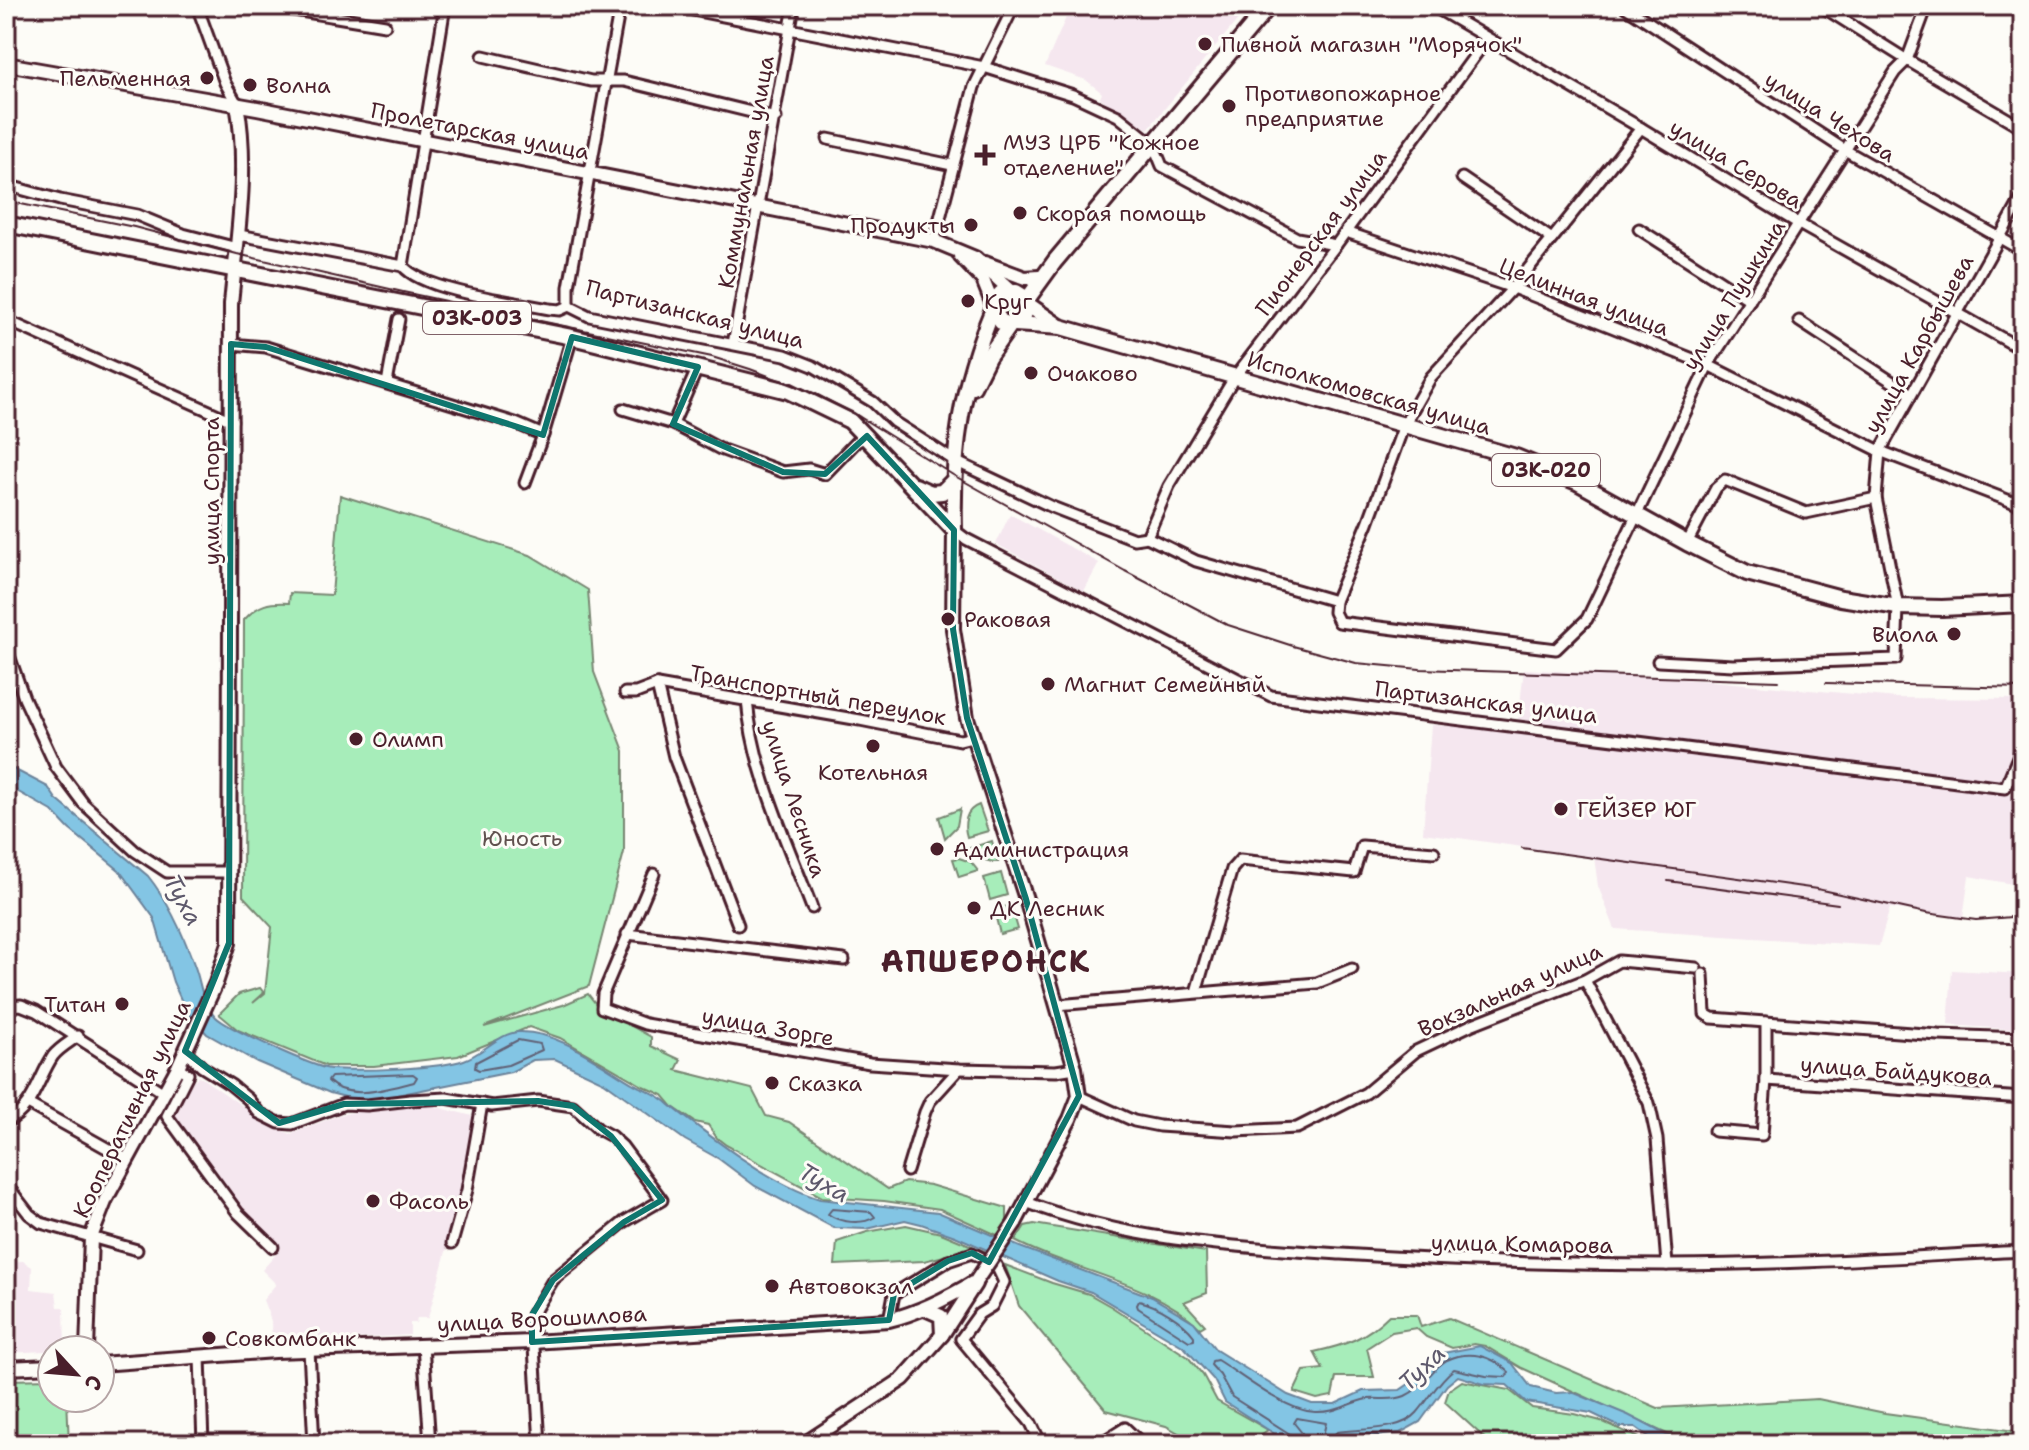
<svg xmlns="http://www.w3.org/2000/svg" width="2029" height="1450" font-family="'Shantell Sans',sans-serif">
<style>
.built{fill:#f5e7ef}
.green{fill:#a7edba;stroke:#788672;stroke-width:2}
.water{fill:#83c5e4;stroke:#6c839a;stroke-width:2}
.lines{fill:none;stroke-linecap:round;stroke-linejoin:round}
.shore{stroke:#616175;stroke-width:2}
.street-casing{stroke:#4a1f2b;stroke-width:15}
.secondary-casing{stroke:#4a1f2b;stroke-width:18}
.primary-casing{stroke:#4a1f2b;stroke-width:20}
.street{stroke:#fdfcf7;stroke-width:9}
.secondary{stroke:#fdfcf7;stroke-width:12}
.primary{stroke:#fdfcf7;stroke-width:14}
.rail{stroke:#4a1f2b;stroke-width:2}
.secondary-bridge-casing{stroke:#4a1f2b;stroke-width:18;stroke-linecap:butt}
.secondary-bridge{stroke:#fdfcf7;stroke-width:12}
.marked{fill:none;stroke:#0f766e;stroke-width:6;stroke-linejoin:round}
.poi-dot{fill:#4a1f2b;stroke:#fdfcf7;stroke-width:3}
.labels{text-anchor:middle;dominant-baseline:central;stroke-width:6;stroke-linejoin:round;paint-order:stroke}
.shield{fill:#fdfcf7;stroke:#806168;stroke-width:2}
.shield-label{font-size:20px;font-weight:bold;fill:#4a1f2b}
.poi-label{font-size:22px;fill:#4a1f2b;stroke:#fdfcf7;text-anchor:start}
.street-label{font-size:22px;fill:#4a1f2b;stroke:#fdfcf7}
.park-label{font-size:22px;fill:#61524f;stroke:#fdfcf7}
.water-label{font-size:24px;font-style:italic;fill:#5e596c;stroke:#fdfcf7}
.district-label{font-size:30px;font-weight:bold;letter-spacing:2px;fill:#4a1f2b;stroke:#fdfcf7}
</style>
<rect width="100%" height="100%" fill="#fdfcf7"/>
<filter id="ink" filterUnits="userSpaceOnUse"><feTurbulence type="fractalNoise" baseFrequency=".0125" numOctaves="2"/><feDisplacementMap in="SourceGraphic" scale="16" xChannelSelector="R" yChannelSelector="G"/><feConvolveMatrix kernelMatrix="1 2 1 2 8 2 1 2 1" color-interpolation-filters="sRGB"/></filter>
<g filter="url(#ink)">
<g class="built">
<path d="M1071,6H1249L1148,129L1100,98L1102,93L1086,80L1045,66Z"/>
<path d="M1010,514L1099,563L1084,591L996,544Z"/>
<path d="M1524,669L1712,681L1897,698L2023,699V740L1996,793L2023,797V886L1969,876L1963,918L1890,908L1879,946L1615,929L1598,886L1594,857L1423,833L1431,725L1517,730Z"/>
<path d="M1952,970L2023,974V1030L1948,1025Z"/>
<path d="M199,1076L273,1127L291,1134L339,1115L412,1101L477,1117L472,1156L428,1318H417L416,1323H410V1335L272,1344L271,1321L263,1300L276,1284L262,1270L279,1251L241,1212L174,1119V1115L192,1082Z"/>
<path d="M23,1261L32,1267L31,1289L56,1292L58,1307H64L65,1350L6,1353V1262Z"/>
</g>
<g class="green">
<path d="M1011,295L1021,303V311L1011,319L1000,314V301Z"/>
<path d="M340,495L530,555L588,590L594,672L624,751V852L589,986L484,1027L563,1005L588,994L599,1008L651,1037V1046L681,1060L676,1070L752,1089L766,1116L789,1122L888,1189L905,1182L930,1185L1007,1208V1228L997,1235L940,1209L884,1201L822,1197L726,1145L717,1138L708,1125L695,1122L673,1107L663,1095L643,1086L560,1038L529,1027L458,1056L374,1066H326L238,1030L219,1014L239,994L260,988L264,993L253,1003L265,993L272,927L243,896L244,620C258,604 269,602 289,603L290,593L332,595Z"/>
<path d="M979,805L988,831L967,837C963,824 965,810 979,805Z"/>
<path d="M960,809L957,826L945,838L939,817Z"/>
<path d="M992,841L998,862H992L975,857L970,848Z"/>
<path d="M959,858L971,862L978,871L959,877L953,859Z"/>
<path d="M1001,873L1007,895L990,900L984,878Z"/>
<path d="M1011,905L1018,929L1000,934L994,910Z"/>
<path d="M1034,1224L1206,1252L1207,1293L1184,1302L1205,1325L1200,1328C1154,1282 1072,1271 1015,1241L1025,1226Z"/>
<path d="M906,1225L941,1233L989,1253L986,1255L968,1250L924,1261L835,1265L837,1242L867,1232Z"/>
<path d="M1005,1265L1052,1283L1089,1294L1112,1307L1188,1357L1203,1375L1217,1401L1268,1430L1246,1444H1198L1166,1426L1106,1410L1019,1306Z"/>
<path d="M1389,1315H1417L1421,1327L1449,1318L1658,1408L1818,1399L1885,1413L2023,1432V1444H1689L1522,1368L1485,1346L1474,1344L1452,1348L1426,1337L1416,1328L1392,1332L1367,1348L1374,1377H1336L1332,1396L1317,1399L1294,1392L1304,1371L1323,1369L1314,1352C1346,1345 1366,1338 1389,1315Z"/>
<path d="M52,1379V1398H67L69,1444H6V1380Z"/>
<path d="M1462,1381L1509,1390L1532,1408L1574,1414L1601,1421L1653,1444L1490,1443L1445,1402L1449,1390Z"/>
</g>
<path class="water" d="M6,765L48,787L56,799L148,876C168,901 184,936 195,967C202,986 200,1000 216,1017C227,1028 315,1068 331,1069C359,1071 439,1069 464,1060C482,1054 500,1033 518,1032C558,1030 601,1065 634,1084C647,1091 659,1094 670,1105C712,1138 769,1183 820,1199L938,1212L1020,1247L1152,1297L1194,1322L1216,1350L1288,1395L1312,1404H1335L1363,1391L1400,1390L1419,1377L1443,1353L1480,1346L1512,1363L1531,1387L1556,1393L1572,1392L1628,1415L1684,1444H1659L1635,1427H1620L1591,1413L1526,1402L1507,1385L1484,1384L1458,1376L1447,1385L1420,1422L1400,1433L1311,1444L1287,1442L1225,1402L1214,1380L1184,1347L1091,1292L1058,1281L955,1236L921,1224L905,1220L867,1229L834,1228L755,1186L719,1159L685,1140L604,1082L555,1059L533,1060L511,1072L377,1099H353L330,1093L257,1062L207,1034L186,1011L173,982L154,918L119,870L69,829L52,811L6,785Z"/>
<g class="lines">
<g class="shore">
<path d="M518,1040L540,1044L542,1050L508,1065L479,1070L475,1068L476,1062Z"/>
<path d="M413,1074L417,1077L414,1082C389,1088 349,1102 328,1081L331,1077Z"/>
<path d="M832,1209L871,1212L875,1217C862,1225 840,1223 828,1214Z"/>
<path d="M1139,1301C1157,1305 1183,1321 1194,1336V1340L1189,1341L1138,1308L1137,1305Z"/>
<path d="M1294,1444L1290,1434L1232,1397L1220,1375L1211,1365L1212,1361L1217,1360C1243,1376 1285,1411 1315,1412C1339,1413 1348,1402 1368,1399C1380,1398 1394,1401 1405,1396C1423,1388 1431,1369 1447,1360C1470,1349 1492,1356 1509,1372L1506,1377L1486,1376L1454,1369C1438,1381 1430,1398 1417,1413C1400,1432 1361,1428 1337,1432L1332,1437L1331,1444"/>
<path d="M1304,1444L1302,1433L1294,1423L1297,1418L1326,1423L1321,1444"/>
</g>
<defs>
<g id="street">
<path d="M197,6L225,83L237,104"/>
<path d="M270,6L385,25"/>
<path d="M672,6L984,67L1073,95L1118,116L1153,144L1162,166L1297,238L1336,245"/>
<path d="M1433,6L1641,128L1799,224L2023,350"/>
<path d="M1624,6L1845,150L2023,251"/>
<path d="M1821,6L1907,60L2023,128"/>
<path d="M483,56L591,81H624L776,118"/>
<path d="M1641,128L1513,288L1431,377L1404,425L1368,523L1335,601L1334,612L1339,622L1556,649L1587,619L1708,365L1895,72L1907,60L1927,6"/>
<path d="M828,139L952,165"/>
<path d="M1462,178L1552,239"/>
<path d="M6,185L60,200L137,215L183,234L237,248"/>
<path d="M1639,229L1750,300"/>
<path d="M1346,232L1513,288L1708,365L1880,451L2023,506"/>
<path d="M239,235L403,266C423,291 516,302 550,309L560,310L569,306L589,316L785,355L813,366L873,402L894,422L955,461L1052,507L1134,539L1147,537L1196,561L1335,601"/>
<path d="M934,241L974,87L1014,6"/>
<path d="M403,266L445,6"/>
<path d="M569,306V287L620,6"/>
<path d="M6,320L232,421"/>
<path d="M1799,321L1911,394"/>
<path d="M231,344L266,347L515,423L543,435"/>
<path d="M733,344L794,6"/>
<path d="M387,383L399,319"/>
<path d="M623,409L673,424L720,449L783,472L809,469L825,474L856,442L867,436"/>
<path d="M673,424L698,367"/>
<path d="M525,483L543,435L572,337"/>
<path d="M954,530L966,539L1271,696L2005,788L2023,745"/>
<path d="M1147,537L1169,486L1234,378L1336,245L1487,39"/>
<path d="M1687,543L1716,488L1725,480L1806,513L1876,498"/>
<path d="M6,647L24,698L56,767L83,803L135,851L167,872H229"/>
<path d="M1658,661L1733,665L1896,659L1898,607L1876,498L1880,451L2023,196"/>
<path d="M657,685L860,720L960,740L972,737"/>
<path d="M657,685L674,757L738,925"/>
<path d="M625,693H636L657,685"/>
<path d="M747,700C753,772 787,841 812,908"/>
<path d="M654,874L603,994L602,1008L645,1024L870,1063L959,1069L1056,1071L1075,1068"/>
<path d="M627,934L844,960"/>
<path d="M1703,974L1705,1014L1712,1018L1938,1035L2023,1038"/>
<path d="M1585,980L1649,1103L1657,1139L1667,1265"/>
<path d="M1196,992L1232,869L1240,860L1354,872L1362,846L1434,852"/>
<path d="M1057,1005L1317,983L1352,969"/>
<path d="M6,1006L21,1005L36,1011L164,1093"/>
<path d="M185,1051L202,1067L231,1085L248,1099L259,1113L279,1123L292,1124L344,1104L367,1105L410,1100L446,1098L492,1106L538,1101L573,1106L598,1129L611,1136L622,1146L662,1200L624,1222L553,1280L532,1315L540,1444"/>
<path d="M178,1067L188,1074L167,1116L238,1213L273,1247"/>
<path d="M1766,1080L2023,1098"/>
<path d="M1079,1096L1134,1121L1159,1126L1236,1131L1297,1128L1366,1093L1416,1051L1473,1024L1585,980L1619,961L1696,968"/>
<path d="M28,1104L128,1160"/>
<path d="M6,1122C33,1110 38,1078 53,1056C59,1048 70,1042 78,1036"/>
<path d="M1714,1131L1762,1135L1766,1080V1022"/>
<path d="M907,1171L925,1112L930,1101L959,1069"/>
<path d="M6,1184L29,1214L41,1223L137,1250"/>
<path d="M1026,1202C1125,1241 1236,1247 1341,1254C1449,1261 1558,1265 1667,1265C1785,1265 1905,1257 2023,1251"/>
<path d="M452,1243L467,1190L482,1104"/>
<path d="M889,1320L894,1294L948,1261L972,1253L996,1265L1004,1282L992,1306L979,1314L961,1339L1031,1423L1041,1444"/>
<path d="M423,1345L430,1444"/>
<path d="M309,1350L314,1444"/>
<path d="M200,1357L203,1444"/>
<path d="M1099,1444L1125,1428L1142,1444"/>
</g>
<g id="secondary">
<path d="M6,64L257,108L934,241L975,258L1010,290"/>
<path d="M960,256L983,280L993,305"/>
<path d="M985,263L1025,278L1039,277"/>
<path d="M954,530L953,629L967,718L1026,899L1075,1068L1079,1096L1070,1119L1015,1223"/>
<path d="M925,1309L941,1316L942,1335"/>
<path d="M87,1350L91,1237L106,1199L178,1067L216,983L229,943L231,304C237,239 249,169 237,104"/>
<path d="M100,1364L275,1351L532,1342L889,1320C921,1312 948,1298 976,1281"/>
<path d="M6,1368L52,1366"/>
<path d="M804,1444L903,1379L942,1335L975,1284"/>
</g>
<g id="primary">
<path d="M6,224L572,337L788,391L850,421L954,530"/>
<path d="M1026,301L1055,261L1269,6"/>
<path d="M1027,304L1024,316L1011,324L1001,322L993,309L995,300L1001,293L1016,292L1024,297L1027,304L1057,325"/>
<path d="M1015,324L1061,327L1516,457L1577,482L1687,543L1747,573L1841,598L1898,607L1942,608L2023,604"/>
<path d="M973,387L988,357L1011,324"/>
<path d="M915,486L931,493L942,492L953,481"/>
<path d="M954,530C952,447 961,386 993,309"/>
</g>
</defs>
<use href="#street" class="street-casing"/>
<use href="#secondary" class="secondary-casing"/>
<use href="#primary" class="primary-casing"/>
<use href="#street" class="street"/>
<use href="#secondary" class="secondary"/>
<use href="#primary" class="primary"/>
<g class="rail">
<path d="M6,201L134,227L237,254L403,292L712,357L750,369L814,393L860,417L953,475L1125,571L1228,625L1293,646L1356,663L1420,669L1778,681"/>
<path d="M1826,683L2023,688"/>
<path d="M1522,848L1817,889L1926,913L1976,920L2023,916"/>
<path d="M1668,881L1838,904"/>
</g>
<defs>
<path id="secondary-bridge" d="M976,1281L1015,1223"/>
</defs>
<use href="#secondary-bridge" class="secondary-bridge-casing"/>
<use href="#secondary-bridge" class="secondary-bridge"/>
</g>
</g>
<path class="marked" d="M572,337L698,367L673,424L783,472L825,474L867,436L954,530L953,629L967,718L1026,899L1079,1096L989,1262L972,1253L948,1261L894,1294L889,1320L532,1342V1315L553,1280L624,1222L662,1200L611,1136L573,1106L538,1101L344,1104L279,1123L185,1051L229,943L231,344L266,347L543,435Z"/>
<g class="poi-dot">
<circle cx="1205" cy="44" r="8"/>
<circle cx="207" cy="78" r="8"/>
<circle cx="250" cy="85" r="8"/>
<circle cx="1229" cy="106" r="8"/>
<path d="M981 143h8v8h8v8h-8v8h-8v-8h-8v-8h8z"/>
<circle cx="1020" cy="213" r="8"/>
<circle cx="971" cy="225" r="8"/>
<circle cx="968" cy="301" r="8"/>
<circle cx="1031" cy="373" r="8"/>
<circle cx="948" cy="619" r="8"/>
<circle cx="1954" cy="634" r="8"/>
<circle cx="1048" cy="684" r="8"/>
<circle cx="356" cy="739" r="8"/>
<circle cx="873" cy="746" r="8"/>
<circle cx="1561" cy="809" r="8"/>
<circle cx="937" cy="849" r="8"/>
<circle cx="974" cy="908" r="8"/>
<circle cx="122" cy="1004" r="8"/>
<circle cx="772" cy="1083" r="8"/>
<circle cx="373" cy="1201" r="8"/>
<circle cx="772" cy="1286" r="8"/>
<circle cx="209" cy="1338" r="8"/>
</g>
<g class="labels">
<g class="shield">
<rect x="423" y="302" width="108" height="32" rx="6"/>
<rect x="1492" y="454" width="108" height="32" rx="6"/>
</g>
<g class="shield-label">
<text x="477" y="318">03К-003</text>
<text x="1546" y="470">03К-020</text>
</g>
<g class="poi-label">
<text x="1221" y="44">Пивной магазин "Морячок"</text>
<text x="191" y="78" text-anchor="end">Пельменная</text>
<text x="266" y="85">Волна</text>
<text x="1245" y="93">Противопожарное<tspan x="1245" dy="25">предприятие</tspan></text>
<text x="1003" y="142">МУЗ ЦРБ "Кожное<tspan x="1003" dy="25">отделение"</tspan></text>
<text x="1036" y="213">Скорая помощь</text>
<text x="955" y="225" text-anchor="end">Продукты</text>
<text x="984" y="301">Круг</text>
<text x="1047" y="373">Очаково</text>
<text x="964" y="619">Раковая</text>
<text x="1938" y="634" text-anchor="end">Виола</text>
<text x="1064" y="684">Магнит Семейный</text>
<text x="372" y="739">Олимп</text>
<text x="873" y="772" text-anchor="middle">Котельная</text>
<text x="1577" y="809">ГЕЙЗЕР ЮГ</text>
<text x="953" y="849">Администрация</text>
<text x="990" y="908">ДК Лесник</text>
<text x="106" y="1004" text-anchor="end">Титан</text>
<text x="788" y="1083">Сказка</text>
<text x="389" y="1201">Фасоль</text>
<text x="788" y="1286">Автовокзал</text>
<text x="225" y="1338">Совкомбанк</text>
</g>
<g class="street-label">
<text transform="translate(1830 117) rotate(32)">улица Чехова</text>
<text transform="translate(480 131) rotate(11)">Пролетарская улица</text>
<text transform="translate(1736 164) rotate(31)">улица Серова</text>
<text transform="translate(746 172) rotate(-80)">Коммунальная улица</text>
<text transform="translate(1321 233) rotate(-53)">Пионерская улица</text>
<text transform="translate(1734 295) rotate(-58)">улица Пушкина</text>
<text transform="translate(1584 297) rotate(21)">Целинная улица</text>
<text transform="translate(695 314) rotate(14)">Партизанская улица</text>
<text transform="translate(1919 344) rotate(-61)">улица Карбышева</text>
<text transform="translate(1369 393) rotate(16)">Исполкомовская улица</text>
<text transform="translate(211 491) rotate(-90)">улица Спорта</text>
<text transform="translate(818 695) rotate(10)">Транспортный переулок</text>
<text transform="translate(1486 702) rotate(7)">Партизанская улица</text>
<text transform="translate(794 799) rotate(72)">улица Лесника</text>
<text transform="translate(1510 990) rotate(-24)">Вокзальная улица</text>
<text transform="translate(768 1027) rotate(10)">улица Зорге</text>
<text transform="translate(1896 1071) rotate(4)">улица Байдукова</text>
<text transform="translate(132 1109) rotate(-64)">Кооперативная улица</text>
<text transform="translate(1522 1244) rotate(1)">улица Комарова</text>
<text transform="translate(542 1319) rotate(-3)">улица Ворошилова</text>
</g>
<g class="park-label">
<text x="522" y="838">Юность</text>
</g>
<g class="water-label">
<text transform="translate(183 900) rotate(61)">Туха</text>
<text transform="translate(824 1183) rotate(30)">Туха</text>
<text transform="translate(1422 1368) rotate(-44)">Туха</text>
</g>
<g class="district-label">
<text x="986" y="961">АПШЕРОНСК</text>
</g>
</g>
<rect width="2029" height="1450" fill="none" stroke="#fdfcf7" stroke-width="32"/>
<rect x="16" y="16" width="1997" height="1418" fill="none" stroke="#4a1f2b" stroke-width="3" filter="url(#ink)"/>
<g transform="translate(76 1374) rotate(116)"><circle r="38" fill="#fdfcf7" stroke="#b5a4a5" stroke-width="2"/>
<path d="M0-6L14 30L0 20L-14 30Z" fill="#4a1f2b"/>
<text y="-12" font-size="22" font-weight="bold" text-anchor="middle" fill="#4a1f2b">С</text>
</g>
</svg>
